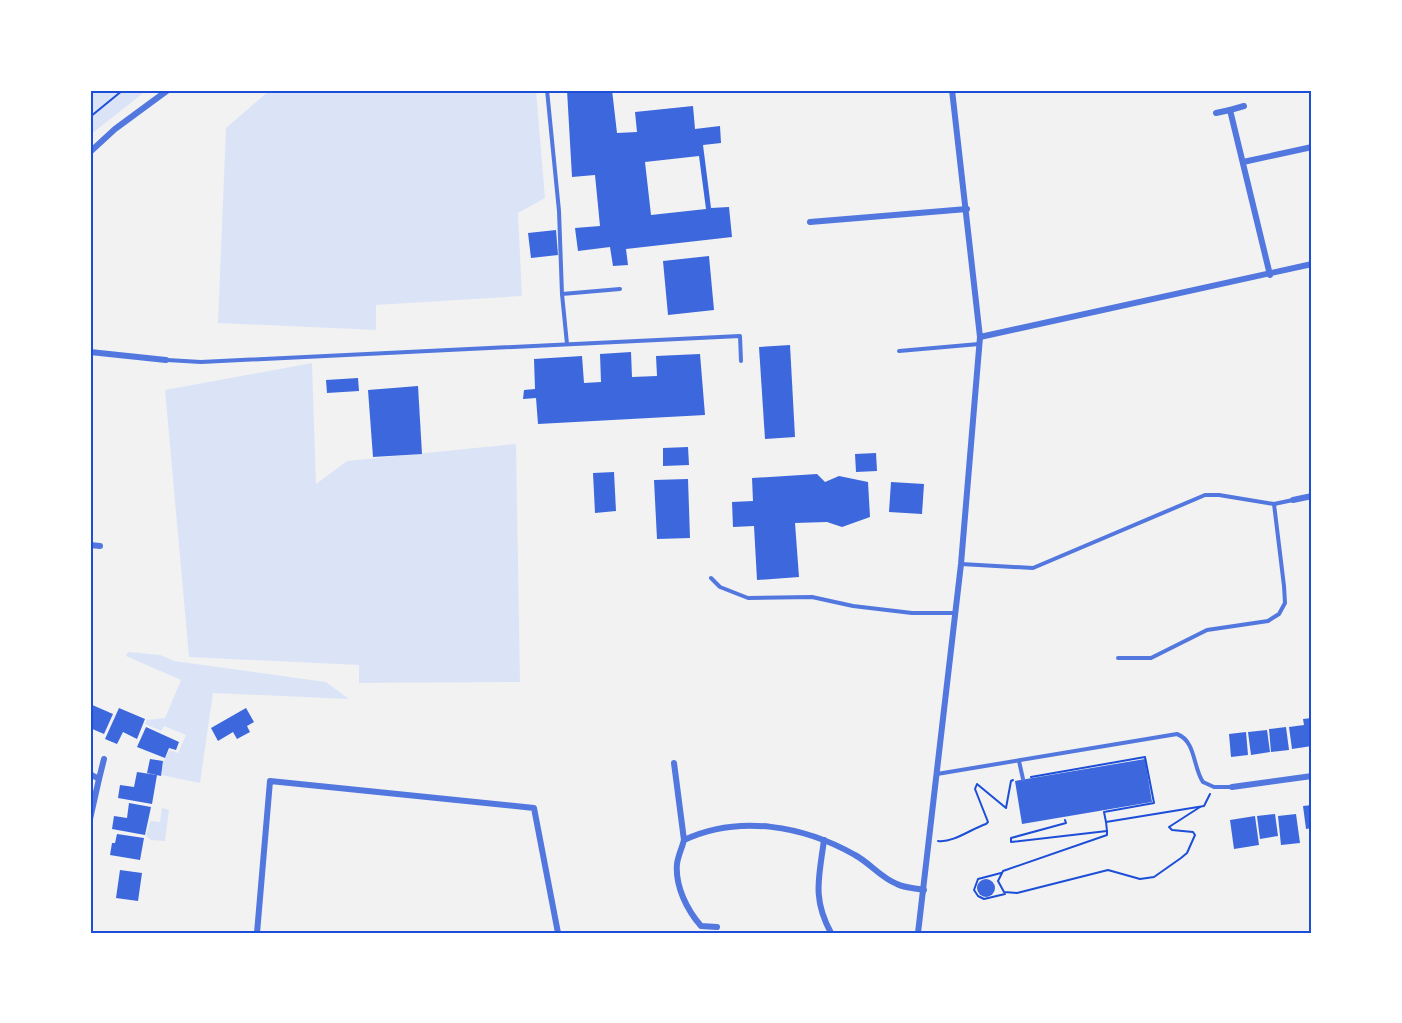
<svg xmlns="http://www.w3.org/2000/svg" width="1402" height="1023" font-family="'Sofia Sans Condensed',sans-serif">
<style>
.green{fill:#dbe4f7}
.building{fill:#3d67dc;fill-rule:evenodd}
.lines{fill:none;stroke-linecap:round;stroke-linejoin:round}
.path{stroke:#1d4ed8;stroke-width:2}
.service{stroke:#5277de;stroke-width:4}
.minor{stroke:#5277de;stroke-width:6}
.neatline{fill:none;stroke:#1d4ed8;stroke-width:2}
</style>
<rect width="100%" height="100%" fill="#f2f2f2"/>
<g class="green">
<path d="M90,90H147L90,135Z"/>
<path d="M270,90H536L545,198L518,213L522,296L376,305V330L218,323L226,128Z"/>
<path d="M312,363L316,484L347,461L516,444L520,682L359,683V665L189,657L165,390Z"/>
<path d="M128,652L160,655L174,661L326,682L349,699L213,693L200,783L161,775L163,762L170,750L178,753L186,735L164,726L161,731L145,724L147,720L165,718L181,680L126,656Z"/>
<path d="M162,808L169,810L165,841L151,840L146,836L150,821L160,822Z"/>
</g>
<g class="building">
<path d="M567,90H612L617,133L637,132L635,112L693,106L695,129L720,126L721,143L703,145L711,208L729,207L732,237L626,249L628,265L613,266L610,247L578,251L575,228L600,226L595,175L572,177ZM699,156L706,209L651,215L645,162Z"/>
<path d="M556,230L558,255L531,258L528,233Z"/>
<path d="M709,256L714,310L668,315L663,261Z"/>
<path d="M790,345L795,437L765,439L759,347Z"/>
<path d="M631,352L632,377L657,376L656,356L700,354L705,415L538,424L536,398L523,399L524,390L535,389L534,359L582,356L584,383L601,382L600,354Z"/>
<path d="M358,378L359,391L327,393L326,380Z"/>
<path d="M418,386L422,454L373,457L368,390Z"/>
<path d="M688,447L689,465L663,466V448Z"/>
<path d="M876,453L877,471L856,472L855,454Z"/>
<path d="M614,472L616,511L595,513L593,473Z"/>
<path d="M817,474L825,482L839,476L868,482L870,517L842,527L827,522L795,523L799,577L757,580L754,526L733,527L732,502L753,501L752,478Z"/>
<path d="M688,479L690,538L657,539L654,480Z"/>
<path d="M891,482L924,484L922,514L889,512Z"/>
<path d="M90,704L113,714L104,734L90,728Z"/>
<path d="M119,708L145,719L137,739L123,732L117,744L105,739Z"/>
<path d="M246,708L254,722L247,726L250,732L237,739L233,732L218,741L211,728Z"/>
<path d="M1312,718V746L1292,749L1289,727L1304,725L1303,719Z"/>
<path d="M146,727L179,742L176,750L169,748L165,758L137,747Z"/>
<path d="M1286,727L1289,750L1271,752L1269,729Z"/>
<path d="M1267,730L1270,752L1251,755L1248,732Z"/>
<path d="M1246,732L1248,755L1231,757L1229,734Z"/>
<path d="M150,759L163,761L161,776L147,773Z"/>
<path d="M1145,759L1152,802L1022,824L1015,781Z"/>
<path d="M137,772L157,775L152,804L118,798L120,785L134,787Z"/>
<path d="M129,803L151,807L145,835L112,829L114,816L127,818Z"/>
<path d="M1312,805V828L1306,829L1303,806Z"/>
<path d="M1275,814L1278,836L1260,839L1257,816Z"/>
<path d="M1296,814L1300,843L1281,845L1278,816Z"/>
<path d="M1255,816L1259,845L1234,849L1230,820Z"/>
<path d="M117,834L144,838L140,860L110,855L112,843H115Z"/>
<path d="M120,870L142,873L138,901L116,898Z"/>
<circle cx="986" cy="888" r="9"/>
</g>
<g class="lines">
<g class="path">
<path d="M90,117L123,90"/>
<path d="M1031,777L1145,757L1154,803L1104,812L1106,822"/>
<path d="M1065,820L1066,823L1011,838V842L1107,831V835L1003,871L998,881L1004,892L1017,893L1108,870L1140,879L1154,877L1181,858L1187,853L1195,835L1193,832L1172,830L1169,827L1200,807"/>
<path d="M1107,831L1106,822L1204,806L1210,794"/>
<path d="M938,841C953,843 971,829 986,824L988,822L975,789L977,784L1006,808L1011,781L1013,780"/>
<path d="M1001,873L978,879L974,890L978,896L984,899L1005,894"/>
</g>
<g class="service">
<path d="M547,90L559,211L562,294"/>
<path d="M567,344L562,294L620,289"/>
<path d="M899,351L979,344"/>
<path d="M167,360L201,362L740,336L741,361"/>
<path d="M961,564L1033,568L1205,495H1219L1274,504L1293,500"/>
<path d="M711,578L720,587L748,598L812,597L853,606L912,613H955"/>
<path d="M1118,658H1151L1207,630L1268,621L1279,614L1285,603L1284,586L1274,504"/>
<path d="M1019,761L1023,779"/>
<path d="M937,774L1177,734C1196,741 1193,768 1203,782L1214,787H1232"/>
</g>
<g class="minor">
<path d="M1230,110L1244,106"/>
<path d="M1216,113L1230,110L1270,275"/>
<path d="M90,152L115,129L168,90"/>
<path d="M1243,162L1312,147"/>
<path d="M810,222L967,209"/>
<path d="M980,337L1312,264"/>
<path d="M90,352L166,360"/>
<path d="M1293,500L1312,496"/>
<path d="M90,545L100,546"/>
<path d="M674,763L684,840"/>
<path d="M90,774L99,779L90,819"/>
<path d="M99,779L104,759"/>
<path d="M1232,787L1312,776"/>
<path d="M824,840C819,878 812,898 831,933"/>
<path d="M717,927L701,926C687,910 675,886 677,864C678,856 682,848 684,840C739,814 804,826 855,855C870,863 881,878 897,884C905,888 915,888 924,890"/>
<path d="M257,933L270,781L534,808L558,933"/>
<path d="M918,933L961,564L980,337L952,90"/>
</g>
</g>
<rect width="1402" height="1023" fill="none" stroke="#ffffff" stroke-width="183"/>
<rect x="92" y="92" width="1218" height="840" class="neatline"/>
</svg>
